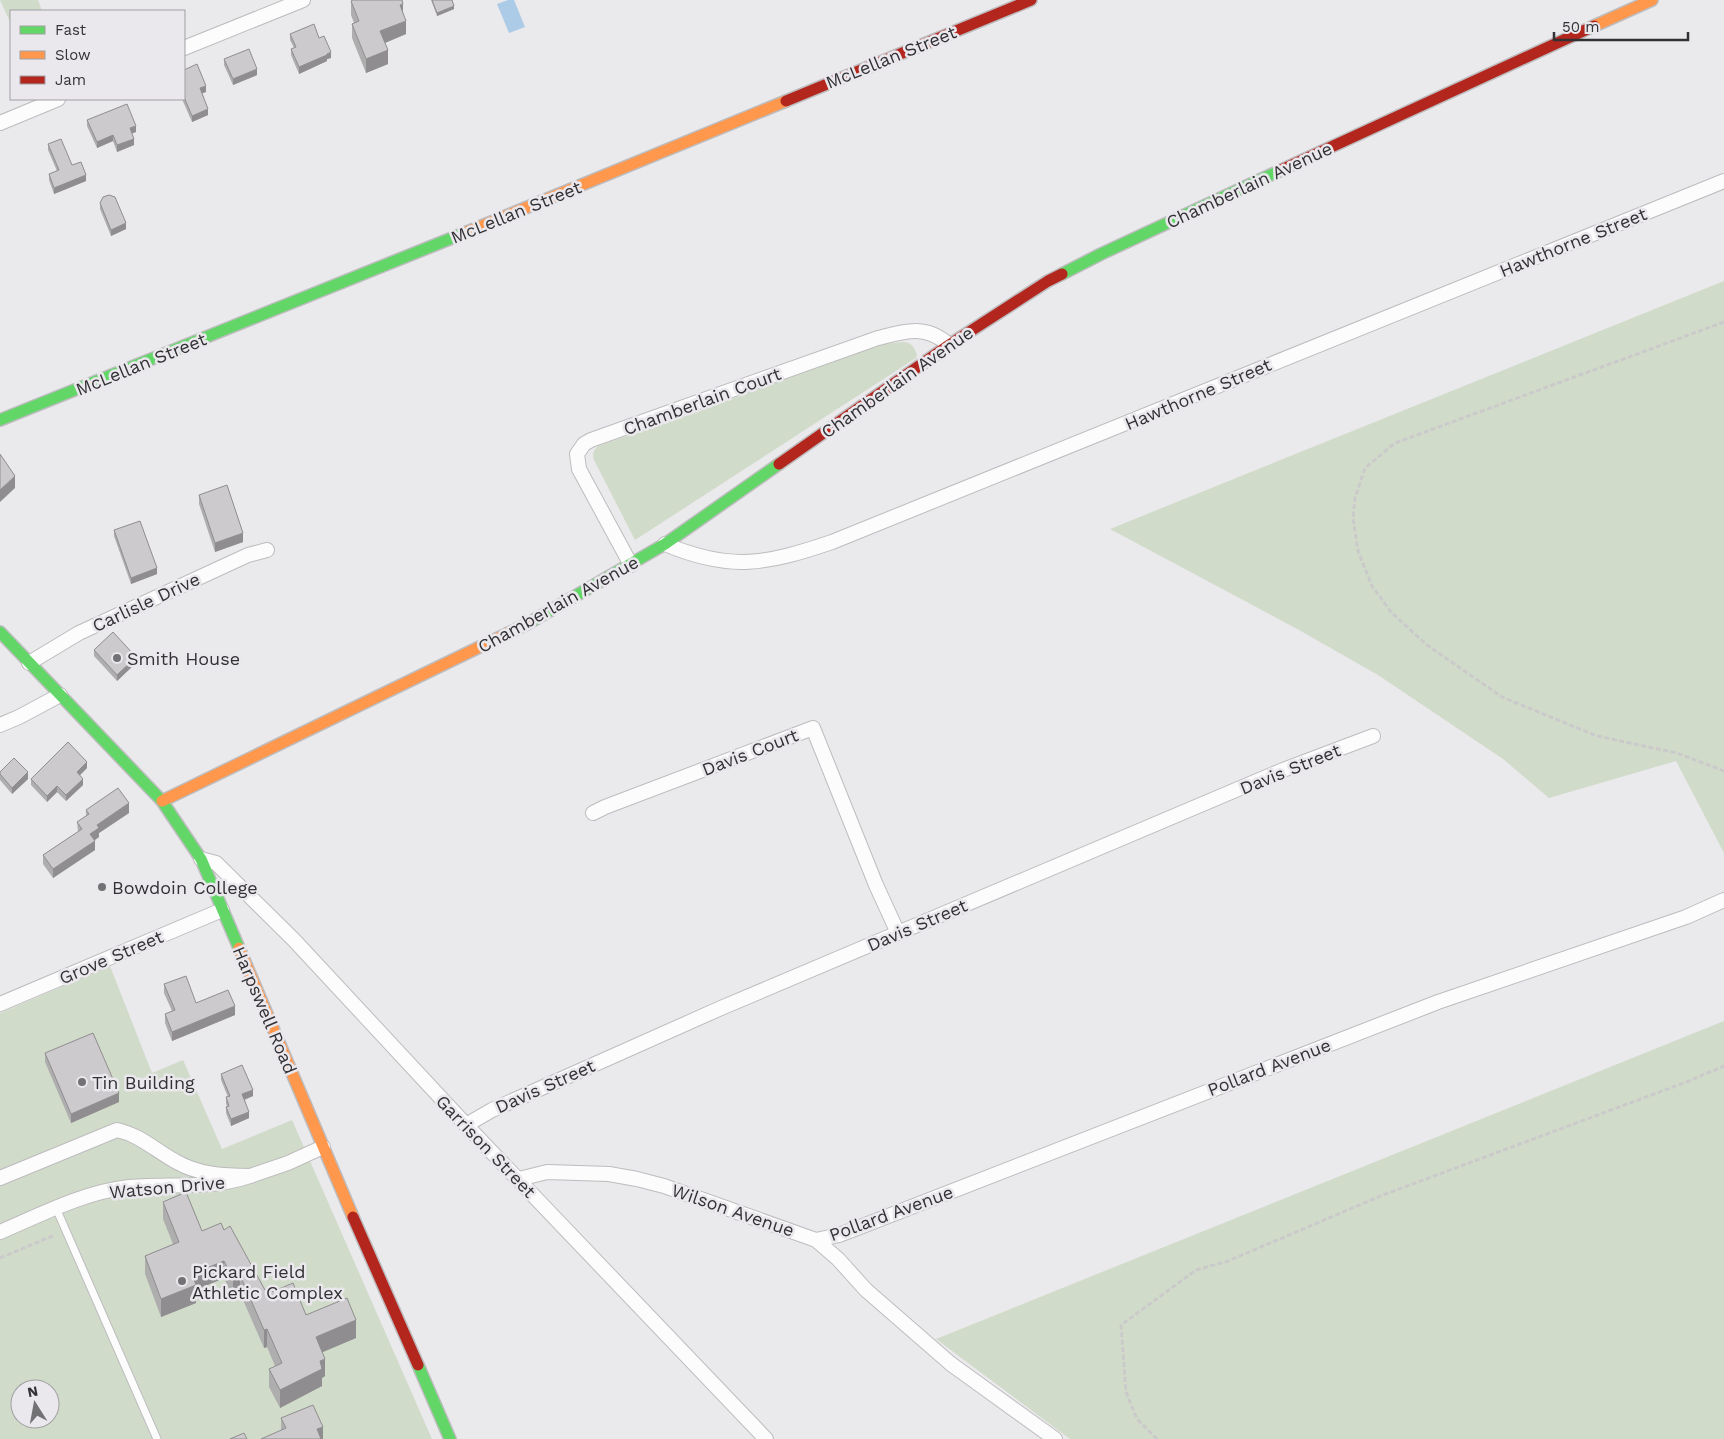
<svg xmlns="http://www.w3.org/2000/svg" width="1724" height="1439" font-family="'Work Sans',sans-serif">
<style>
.green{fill:#d1dbca;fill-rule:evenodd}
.water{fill:#accbe6}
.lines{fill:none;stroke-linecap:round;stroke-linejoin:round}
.lane-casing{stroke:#bdbcbe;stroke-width:9}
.street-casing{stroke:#bdbcbe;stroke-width:16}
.fast-casing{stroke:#bdbcbe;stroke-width:14}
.slow-casing{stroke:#bdbcbe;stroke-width:14}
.jam-casing{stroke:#bdbcbe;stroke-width:14}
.path{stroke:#cacacb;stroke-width:3;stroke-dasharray:5 2.5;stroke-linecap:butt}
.lane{stroke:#fcfcfc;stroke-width:7}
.street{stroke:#fcfcfc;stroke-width:14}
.fast{stroke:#63d668;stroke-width:11}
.slow{stroke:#ff974d;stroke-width:11}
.jam{stroke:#b3261e;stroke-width:11}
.wall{fill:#afaeaf}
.shaded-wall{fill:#8f8d8f}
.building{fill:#cccacc;stroke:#8f8d8f}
.poi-dot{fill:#727174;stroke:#eae8ed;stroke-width:2}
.labels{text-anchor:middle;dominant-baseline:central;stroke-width:5;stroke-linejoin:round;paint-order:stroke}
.street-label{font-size:18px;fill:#323134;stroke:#eae8ed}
.poi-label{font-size:18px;fill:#323134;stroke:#eae8ed;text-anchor:start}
</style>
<rect width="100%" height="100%" fill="#eae9ec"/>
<g class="green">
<path d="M0,0H38L42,11H11V24Z"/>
<path d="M1724,281V853L1676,761L1549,798L1503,759L1378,675L1299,630L1110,529Z"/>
<path d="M902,342C911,342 914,346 917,355L916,358L635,540L594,460C592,454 593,451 598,446L697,412L876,345Z"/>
<path d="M110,966L152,1073L183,1060L222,1149L292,1120L432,1439H0V1013ZM20,1389H50V1419H20Z"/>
<path d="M1724,1021V1439H1070L936,1339Z"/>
</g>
<path class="water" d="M508,0H514L525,27L509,33L497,4Z"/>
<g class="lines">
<defs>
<path id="lane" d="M56,1208L157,1439"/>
<g id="street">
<path d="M184,48L303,0"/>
<path d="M0,123L58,99"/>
<path d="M665,544C731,572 767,564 832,542L1724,181"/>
<path d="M631,565L579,469L577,454L584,444L591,440L878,338C905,331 926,324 949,345"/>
<path d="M29,663L79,633L248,555L267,550"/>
<path d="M0,725L19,717L60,695"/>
<path d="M593,813L605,807L813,728L876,885L898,933"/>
<path d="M201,859L216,863L294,940L466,1125L766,1439"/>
<path d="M0,1004L222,910"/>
<path d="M466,1125L492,1110L721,1008L1283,770L1373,736"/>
<path d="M250,1176L288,1163L323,1147"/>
<path d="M0,1178L117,1130C140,1135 155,1150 175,1161C199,1175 224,1176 250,1176C207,1190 173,1183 129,1187C84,1192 42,1214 0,1232"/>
<path d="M519,1179L547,1172L609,1174L637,1179L664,1186L816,1240L838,1259L866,1290L951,1364L1055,1439"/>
<path d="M816,1240L839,1235L860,1227L1438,1002L1686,917L1724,900"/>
</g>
<g id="fast">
<path d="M1062,274L1101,254L1279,171"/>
<path d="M0,420L467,232"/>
<path d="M527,624L665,544L779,464"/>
<path d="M0,632L162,801L201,859L239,948"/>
<path d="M418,1365L450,1439"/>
</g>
<g id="slow">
<path d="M1594,26L1652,0"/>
<path d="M467,232L786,101"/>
<path d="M162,801L527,624"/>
<path d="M239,948L353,1217"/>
</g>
<g id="jam">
<path d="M786,101L1031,0"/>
<path d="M1279,171L1594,26"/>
<path d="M779,464L949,345L1048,281L1062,274"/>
<path d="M353,1217L418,1365"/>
</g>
</defs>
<use href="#lane" class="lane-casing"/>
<use href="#street" class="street-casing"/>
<use href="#fast" class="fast-casing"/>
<use href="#slow" class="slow-casing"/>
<use href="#jam" class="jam-casing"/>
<g class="path">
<path d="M1724,322L1395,443L1365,468L1355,498L1353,518L1358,551L1372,586L1391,612L1427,645L1502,697L1597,736L1677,753L1724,771"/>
<path d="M0,1258L55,1235"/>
<path d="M1157,1439L1137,1419L1126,1392L1121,1325L1196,1270L1228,1261L1383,1195L1689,1081L1724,1066"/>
</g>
<use href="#lane" class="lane"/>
<use href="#street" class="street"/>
<use href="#fast" class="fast"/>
<use href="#slow" class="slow"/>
<use href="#jam" class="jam"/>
</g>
<g class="wall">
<path d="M431,0H452L454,9L437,16Z"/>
<path d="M351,1L403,14L406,34L385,43L388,64L366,73L352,38V24L354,23L351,15Z"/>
<path d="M290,34L319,38L331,58L327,59V61L299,74L291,55V49L294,48L290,40Z"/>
<path d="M224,59L257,75L233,85L224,65Z"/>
<path d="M184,70L206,92L202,93L208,115L192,122L182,99H184Z"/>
<path d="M87,120L136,132L132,133L134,145L117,152L113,141L97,148L87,126Z"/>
<path d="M48,144L72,165L86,181L54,194L49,180V174L57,171L48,150Z"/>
<path d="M100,203L126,229L111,236L100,209Z"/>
<path d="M199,495L243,542L215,552L199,504Z"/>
<path d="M114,530L157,574L131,584L114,536Z"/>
<path d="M94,650L136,663L117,681L94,656Z"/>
<path d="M87,768L80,775L83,785L66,801L57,792L47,802L31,785V779Z"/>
<path d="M0,772L28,779L12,794L0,780Z"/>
<path d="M86,810L129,813L99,833V837L94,841L95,850L53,878L43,864V855L78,832L77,822L86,816Z"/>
<path d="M164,984L196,1003L235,1015L172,1041L165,1023V1014L172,1011L164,993Z"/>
<path d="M45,1053L119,1102L71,1123L45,1062Z"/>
<path d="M221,1074L253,1096L245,1100L249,1118L231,1126L226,1113V1107L227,1106L226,1104V1097H228L221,1080Z"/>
<path d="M163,1202L202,1231L224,1230L265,1290L272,1292L306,1315L356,1338L322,1352L325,1376L322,1378V1386L280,1408L269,1387V1369L275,1366L267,1347L264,1348L240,1293L233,1297L224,1278L196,1290V1303L161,1317L145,1274V1256L173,1244L163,1219Z"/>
<path d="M281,1418L323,1439L281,1430Z"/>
</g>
<g class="shaded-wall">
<path d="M403,4V18L400,5Z"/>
<path d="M454,6V9L437,16V13Z"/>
<path d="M406,21V34L380,45V31Z"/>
<path d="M388,50V64L366,73V59Z"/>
<path d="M331,52V58L327,59V61L299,74V67Z"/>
<path d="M257,69V75L233,85V79Z"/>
<path d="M206,86V92L200,94V88Z"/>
<path d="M208,109V115L192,122V116Z"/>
<path d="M136,126V132L130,134V128Z"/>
<path d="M113,135V141L97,148V142Z"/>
<path d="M134,139V145L117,152V145Z"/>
<path d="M86,175V181L54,194V188Z"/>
<path d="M126,223V229L111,236V230Z"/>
<path d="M15,476V488L0,502V490Z"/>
<path d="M243,533V542L215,552V543Z"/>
<path d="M157,568V574L131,584V578Z"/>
<path d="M136,657V663L117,681V675Z"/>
<path d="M87,762V768L77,778V772Z"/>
<path d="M28,772V779L12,794V788Z"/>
<path d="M83,779V785L66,801V795Z"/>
<path d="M57,786V792L47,802V796Z"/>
<path d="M129,803V813L99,833V837L90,843V834L97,825Z"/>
<path d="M95,841V850L53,878V869Z"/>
<path d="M235,1006V1015L172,1041V1032Z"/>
<path d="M253,1090V1096L242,1100V1094Z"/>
<path d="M119,1093V1102L71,1123V1114Z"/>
<path d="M249,1112V1118L231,1126V1119Z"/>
<path d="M224,1261V1278L196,1290V1303L161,1317V1299L192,1274Z"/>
<path d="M240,1275V1293L233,1297V1279Z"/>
<path d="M356,1320V1338L316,1355V1337Z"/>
<path d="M267,1329V1347L264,1348V1330Z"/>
<path d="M325,1359V1376L322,1378V1386L280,1408V1390L320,1361Z"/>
<path d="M323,1427V1439H317V1429Z"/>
</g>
<g class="building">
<path d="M353,0H402L403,4L400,5L406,21L380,31L388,50L366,59L352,24L359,21L351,1Z"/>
<path d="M432,0H452L454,6L437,13Z"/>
<path d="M314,24L319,38L324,36L331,52L327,54V55L299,67L291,49L296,47L290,34Z"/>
<path d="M249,49L257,69L233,79L224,59Z"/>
<path d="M197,64L206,86L200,88L208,109L192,116L184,97V70Z"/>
<path d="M127,104L136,126L130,128L134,139L117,145L113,135L97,142L87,120Z"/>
<path d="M61,139L72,165L81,162L86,175L54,188L49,174L59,170L48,144Z"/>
<path d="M109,195L115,197L126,223L111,230L100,203L103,197Z"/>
<path d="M0,454L15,476L0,490Z"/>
<path d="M227,485L243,533L215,543L199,495Z"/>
<path d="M140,521L157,568L131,578L114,530Z"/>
<path d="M113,632L136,657L117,675L94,650Z"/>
<path d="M68,742L87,762L77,772L83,779L66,795L57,786L47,796L31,779Z"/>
<path d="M14,758L28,772L12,788L0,774V772Z"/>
<path d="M118,788L129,803L97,825L99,828L90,834L95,841L53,869L43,855L82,829L77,822L89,814L86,810Z"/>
<path d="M186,976L196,1003L228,990L235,1006L172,1032L165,1014L175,1010L164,984Z"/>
<path d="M93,1033L119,1093L71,1114L45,1053Z"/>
<path d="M242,1065L253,1090L242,1094L249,1112L231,1119L226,1107L229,1106L226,1097L230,1096L221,1074Z"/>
<path d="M186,1192L202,1231L221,1223L224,1230L230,1226L265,1290L270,1288L272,1292L293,1283L306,1315L347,1298L356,1320L316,1337L325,1359L320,1361L322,1369L280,1390L269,1369L282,1363L267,1329L264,1330L240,1275L233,1279L224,1261L192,1274L196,1285L161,1299L145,1256L179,1242L163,1202Z"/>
<path d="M313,1405L323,1427L317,1429L321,1439H261L286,1428L281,1418Z"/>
<path d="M244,1433L247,1439H230Z"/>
</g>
<g class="poi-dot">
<circle cx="117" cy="658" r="5"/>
<circle cx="102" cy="887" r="5"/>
<circle cx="82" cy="1082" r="5"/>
<circle cx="182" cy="1281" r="5"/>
</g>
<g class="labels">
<g class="street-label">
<text transform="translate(891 57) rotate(-22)">McLellan Street</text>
<text transform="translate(1249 185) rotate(-25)">Chamberlain Avenue</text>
<text transform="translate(516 212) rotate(-22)">McLellan Street</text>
<text transform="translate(1573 242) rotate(-22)">Hawthorne Street</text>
<text transform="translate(141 364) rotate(-22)">McLellan Street</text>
<text transform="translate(897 382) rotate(-35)">Chamberlain Avenue</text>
<text transform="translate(1198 394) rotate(-23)">Hawthorne Street</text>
<text transform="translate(702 401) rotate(-20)">Chamberlain Court</text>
<text transform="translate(146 602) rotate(-25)">Carlisle Drive</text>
<text transform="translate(558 604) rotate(-29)">Chamberlain Avenue</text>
<text transform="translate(750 752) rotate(-21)">Davis Court</text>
<text transform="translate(1290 769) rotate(-22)">Davis Street</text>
<text transform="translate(917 925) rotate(-23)">Davis Street</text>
<text transform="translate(111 957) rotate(-23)">Grove Street</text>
<text transform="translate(265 1010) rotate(67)">Harpswell Road</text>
<text transform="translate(1269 1067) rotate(-21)">Pollard Avenue</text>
<text transform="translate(545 1086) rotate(-24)">Davis Street</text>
<text transform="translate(486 1146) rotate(46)">Garrison Street</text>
<text transform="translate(167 1187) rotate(-5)">Watson Drive</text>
<text transform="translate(733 1210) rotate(19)">Wilson Avenue</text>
<text transform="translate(891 1213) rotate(-20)">Pollard Avenue</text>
</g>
<g class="poi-label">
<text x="127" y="658">Smith House</text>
<text x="112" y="887">Bowdoin College</text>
<text x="92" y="1082">Tin Building</text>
<text x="192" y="1271">Pickard Field<tspan x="192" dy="21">Athletic Complex</tspan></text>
</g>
</g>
<rect x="10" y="10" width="175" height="90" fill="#eae8ed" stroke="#a09fa3"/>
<rect x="20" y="26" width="25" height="8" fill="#63d668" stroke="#a09fa3"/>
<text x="55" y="35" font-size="15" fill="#323134">Fast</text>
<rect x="20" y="51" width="25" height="8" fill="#ff974d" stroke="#a09fa3"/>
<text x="55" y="60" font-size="15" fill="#323134">Slow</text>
<rect x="20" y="76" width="25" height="8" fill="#b3261e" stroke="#a09fa3"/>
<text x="55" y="85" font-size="15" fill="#323134">Jam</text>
<g transform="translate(35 1404) rotate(349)"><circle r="24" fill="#eae8ed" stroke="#a09fa3"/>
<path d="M0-4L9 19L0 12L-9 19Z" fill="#727174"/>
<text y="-8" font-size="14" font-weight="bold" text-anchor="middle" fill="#323134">N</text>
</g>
<path d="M1554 32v8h134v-8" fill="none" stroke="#323134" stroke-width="2.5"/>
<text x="1562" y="32" font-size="15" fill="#323134" stroke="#eae8ed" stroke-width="4" paint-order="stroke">50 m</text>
</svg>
